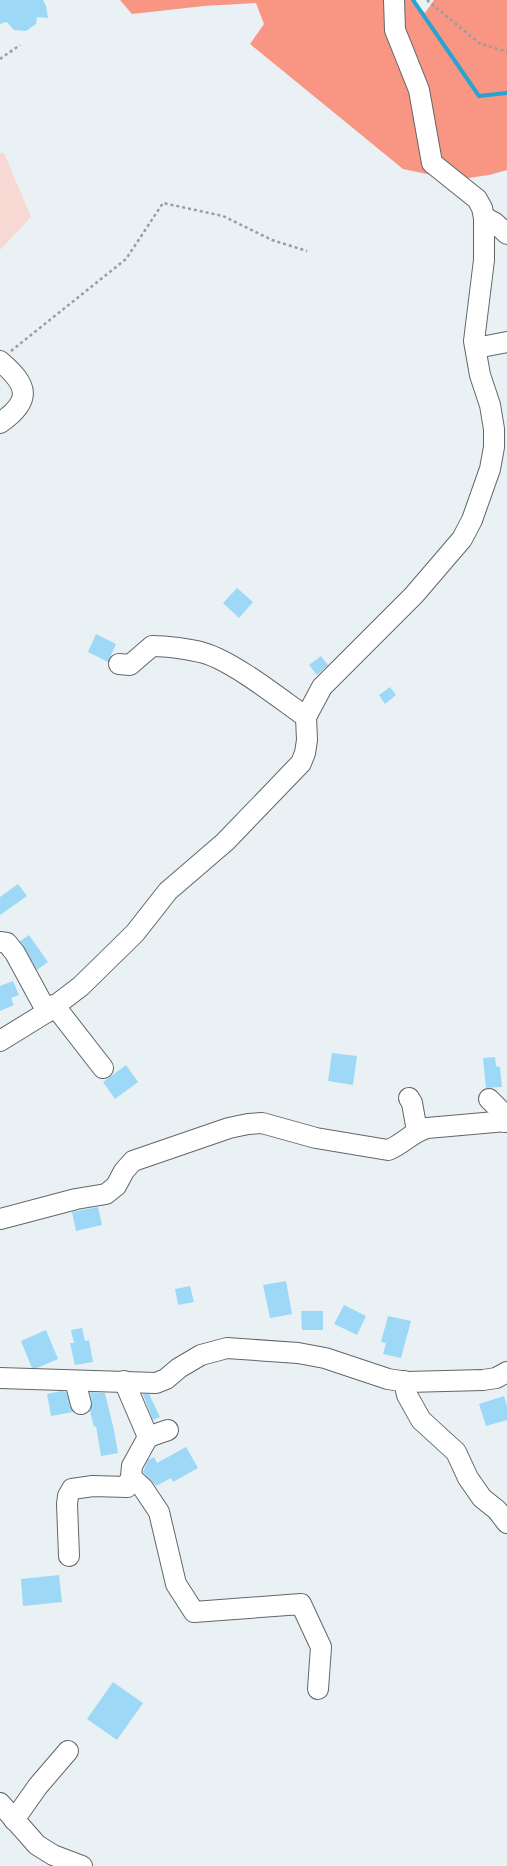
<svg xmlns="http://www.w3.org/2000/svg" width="507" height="1866" font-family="'Source Serif 4',serif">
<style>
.green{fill:#f7d8d2}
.forest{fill:#f89683}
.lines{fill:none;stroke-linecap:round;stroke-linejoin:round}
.stream{stroke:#28a4d2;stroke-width:4}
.building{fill:#9dd9f6}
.minor-casing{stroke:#616669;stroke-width:22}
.path{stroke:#989d9f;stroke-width:2.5;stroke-dasharray:3 3;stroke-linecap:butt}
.minor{stroke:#fff;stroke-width:20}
</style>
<rect width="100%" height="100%" fill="#eaf1f4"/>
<path class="green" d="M0,153H4L31,217L0,250Z"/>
<path class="forest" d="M120,0H412L425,13L434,0H507V170L489,175L455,180L403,169L250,44L264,24L256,3L204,6L132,14Z"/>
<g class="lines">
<path class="stream" d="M413,0L479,96L507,93"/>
</g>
<g class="building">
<path d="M0,0H43L46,6L48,18L37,17L36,24L26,31L14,30L7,22L0,24Z"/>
<path d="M237,588L253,602L239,618L223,603Z"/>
<path d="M96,634L116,644L108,662L88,652Z"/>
<path d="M321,656L328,665L317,675L309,665Z"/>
<path d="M390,687L396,695L385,704L379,695Z"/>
<path d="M18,884L27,896L0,915V897Z"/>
<path d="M29,935L48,962L37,970L20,941Z"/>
<path d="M13,981L19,995L11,998L14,1005L0,1011V986Z"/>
<path d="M332,1053L357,1056L353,1085L328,1081Z"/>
<path d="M495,1057L496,1066L500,1067L502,1087L486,1088L483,1058Z"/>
<path d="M126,1065L138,1082L115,1099L103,1082Z"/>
<path d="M98,1207L102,1225L76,1231L72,1212Z"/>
<path d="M286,1281L292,1314L270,1318L263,1285Z"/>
<path d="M190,1286L194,1302L178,1305L175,1289Z"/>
<path d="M344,1305L366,1316L357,1335L334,1324Z"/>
<path d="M301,1311H323V1330H302Z"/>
<path d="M388,1316L411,1321L401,1358L383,1354L386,1343L381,1342Z"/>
<path d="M82,1328L85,1341L89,1340L93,1362L75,1365L70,1343H74L71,1330Z"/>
<path d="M46,1330L58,1359L37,1368H32L21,1341Z"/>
<path d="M61,1391L66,1392L73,1412L51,1416L47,1394Z"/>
<path d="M90,1392L105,1393L114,1430L118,1453L101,1456L96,1426L94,1427L90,1411L92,1401Z"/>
<path d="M144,1394H149L160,1417L153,1420L143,1395Z"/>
<path d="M504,1396L507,1406V1420L486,1426L479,1404Z"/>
<path d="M186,1447L198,1468L173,1482L171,1478L156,1486L143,1472L148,1460L154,1457L157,1463Z"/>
<path d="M59,1575L62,1602L23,1606L21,1579Z"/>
<path d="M113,1682L143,1703L117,1740L87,1719Z"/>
</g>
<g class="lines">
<defs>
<g id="minor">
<path d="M484,217L495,223L507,234"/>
<path d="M476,348L507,342"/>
<path d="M0,361C28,385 33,400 0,423"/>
<path d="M119,664L130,665L152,646C166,646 190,649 204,653C234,662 279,698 306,717"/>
<path d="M0,942L7,943L15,953L47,1012"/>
<path d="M54,1005L103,1068"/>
<path d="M0,1041L47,1012L81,986L135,933L168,891L225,842L301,763L305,753L307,740L306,717L322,687L414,595L462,539L472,520L490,469L494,447V429L490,405L480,375L474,341L484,260V218L482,208L477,199L432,163L419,90L395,30L394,0"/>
<path d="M409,1098L412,1103L417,1131"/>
<path d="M489,1099L499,1109L505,1122"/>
<path d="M0,1219L76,1199L106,1194L116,1186L124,1171L133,1161L229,1128L248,1124L262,1123L316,1138L388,1150C402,1145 412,1132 427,1128L507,1121"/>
<path d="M0,1378L156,1383L166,1379L179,1368L201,1355L227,1348L298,1353L325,1358L388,1379L407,1382L483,1380L496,1378L507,1372"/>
<path d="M75,1381L81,1404"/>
<path d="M404,1381L407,1395L421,1420L456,1452L468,1478L482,1498L497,1510L507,1523"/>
<path d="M148,1437L168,1430"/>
<path d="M131,1477L143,1488L159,1512L176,1584L194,1612L301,1604L321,1647L318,1689"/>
<path d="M69,1556L67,1504L68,1496L72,1489L93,1486L127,1487L131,1477L132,1466L148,1437L124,1381"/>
<path d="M0,1803L37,1845L53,1855L82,1866"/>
<path d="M14,1820L38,1786L68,1751"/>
</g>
</defs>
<use href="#minor" class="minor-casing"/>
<g class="path">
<path d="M427,0L479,43L507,52"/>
<path d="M0,59L20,45"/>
<path d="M11,351L126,259L163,203L223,216L272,240L307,251"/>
</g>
<use href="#minor" class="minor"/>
</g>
</svg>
